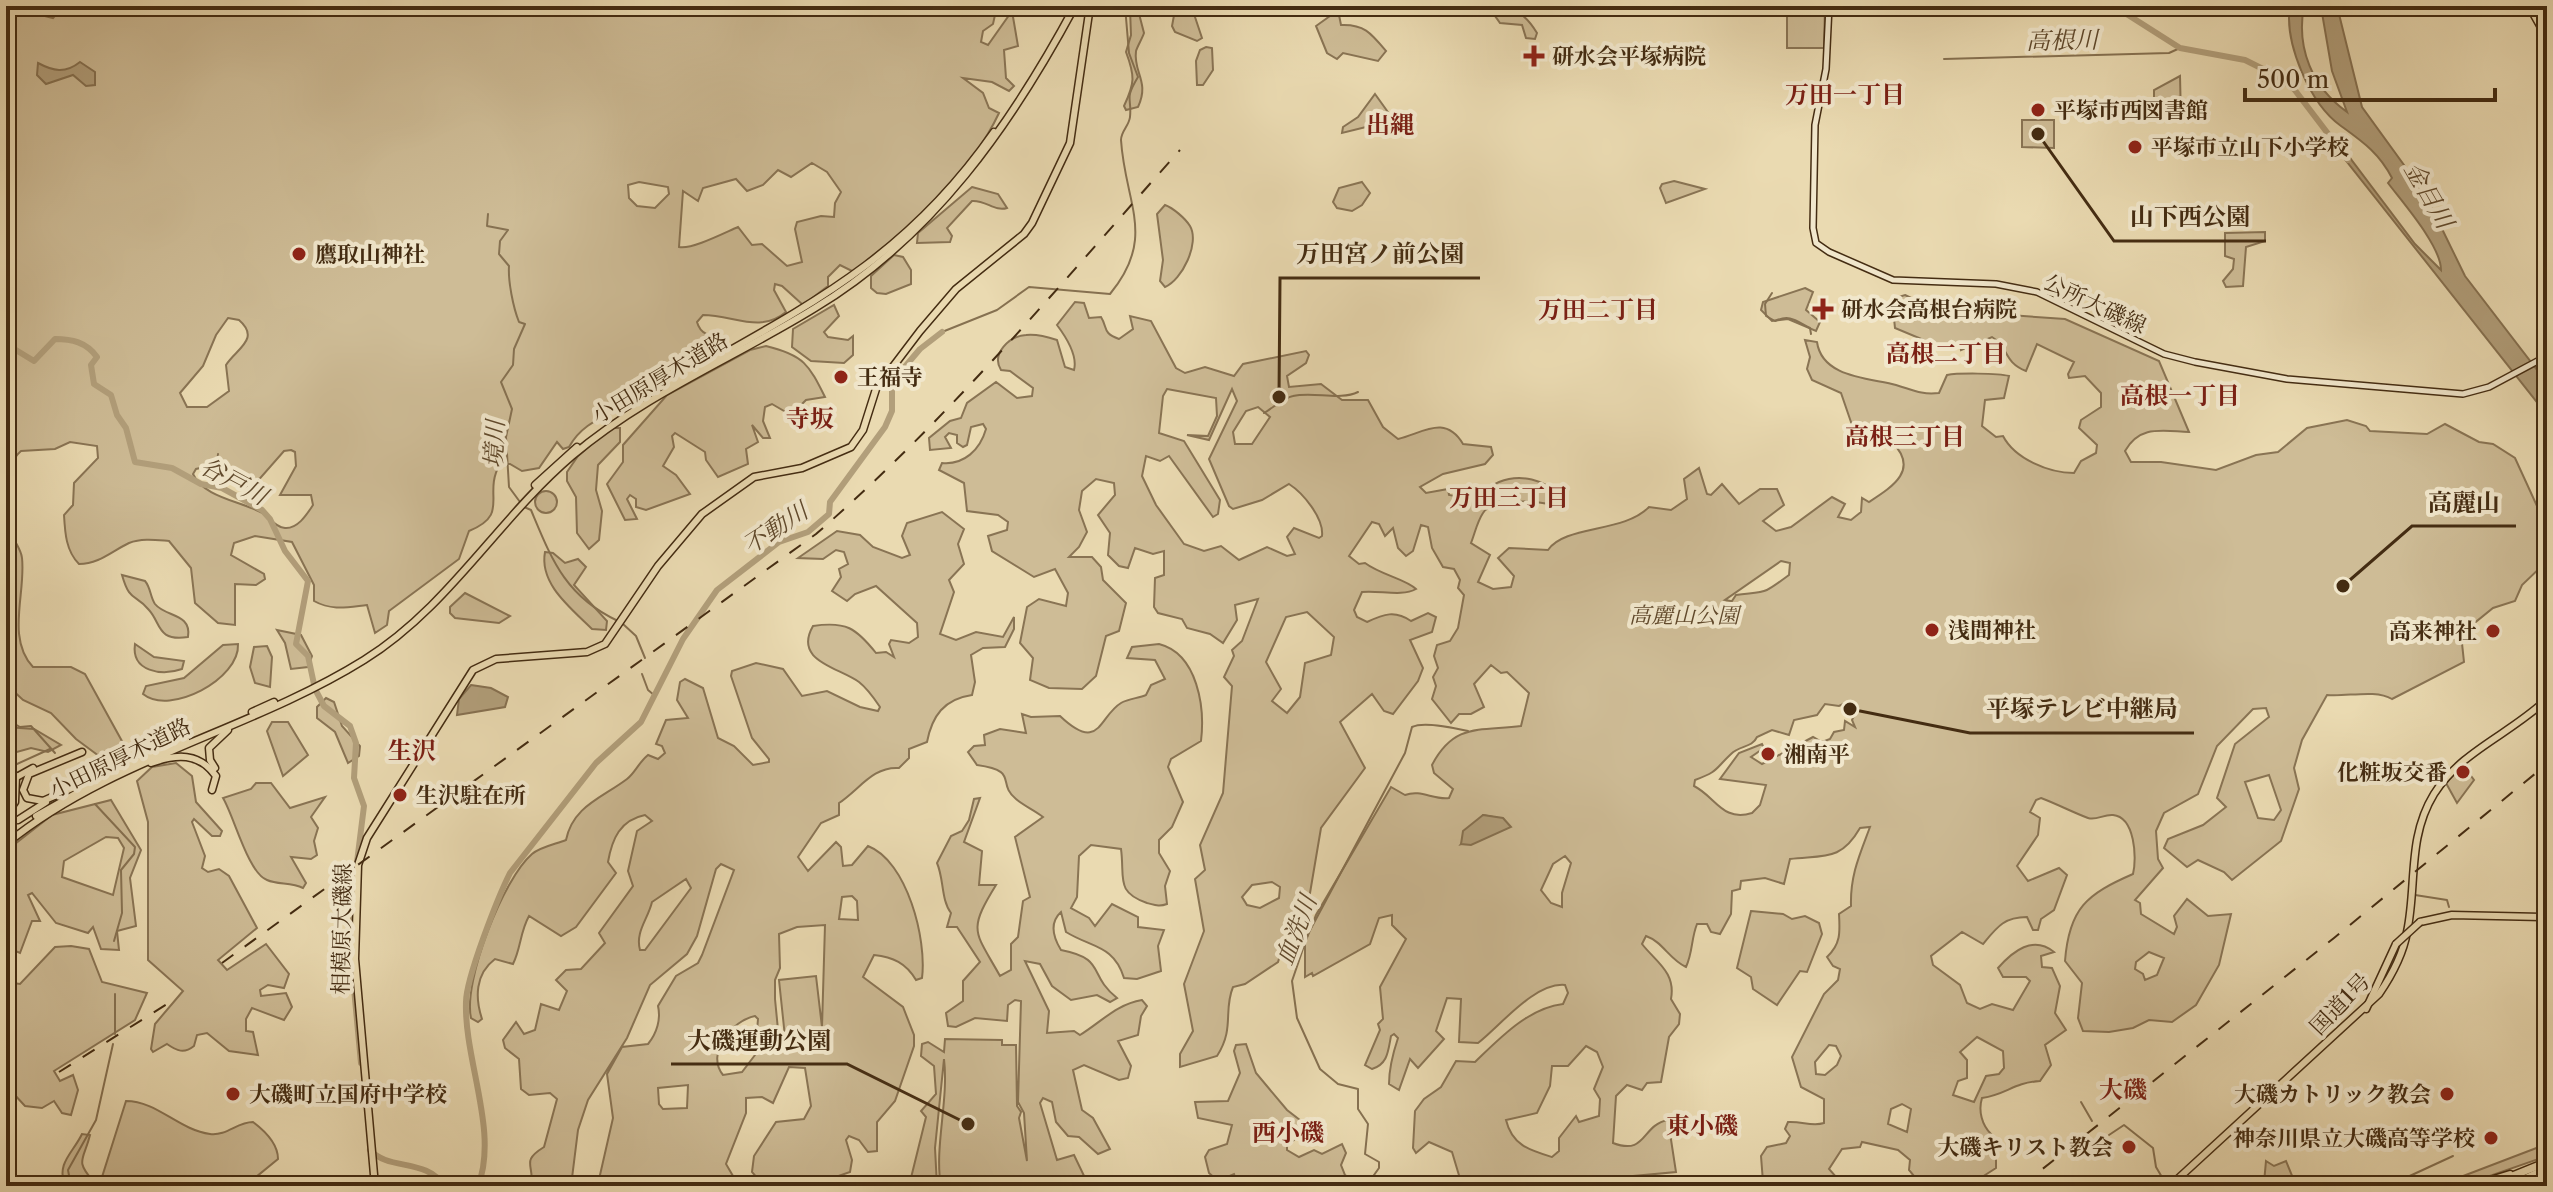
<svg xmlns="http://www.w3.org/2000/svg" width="2553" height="1192" font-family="'Libre Caslon Text','Noto Serif JP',serif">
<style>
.green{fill:#cebc96;stroke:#897454;stroke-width:2;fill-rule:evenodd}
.water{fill:#b29f7b;stroke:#867151;stroke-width:2}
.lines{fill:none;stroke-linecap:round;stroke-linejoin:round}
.stream{stroke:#867151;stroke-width:2}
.river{stroke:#b29f7b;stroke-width:6}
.secondary-casing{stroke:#442c12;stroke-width:8}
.primary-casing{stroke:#442c12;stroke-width:9}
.trunk-casing{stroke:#442c12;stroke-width:9}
.motorway-casing{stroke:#442c12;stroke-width:10}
.secondary{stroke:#f1e7cc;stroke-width:5}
.primary{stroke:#eadab1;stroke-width:6}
.trunk{stroke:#eadab1;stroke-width:6}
.motorway{stroke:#eadab1;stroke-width:7}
.rail{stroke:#442c12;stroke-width:2;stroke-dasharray:14 14;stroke-linecap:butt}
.trunk-bridge-casing{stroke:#442c12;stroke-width:9;stroke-linecap:butt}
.trunk-bridge{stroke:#eadab1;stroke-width:6}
.poi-dot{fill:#8f2418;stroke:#f1e7cc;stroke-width:3}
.labels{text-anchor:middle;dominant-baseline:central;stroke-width:8;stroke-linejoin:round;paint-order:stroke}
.poi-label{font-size:22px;font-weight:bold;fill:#442c12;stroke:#f1e7cc;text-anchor:start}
.street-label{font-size:22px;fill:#442c12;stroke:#f1e7cc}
.park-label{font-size:22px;font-style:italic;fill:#60492c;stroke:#f1e7cc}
.water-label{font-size:24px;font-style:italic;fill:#60492c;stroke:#f1e7cc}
.neighbourhood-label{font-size:24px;font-weight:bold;fill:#7a1f14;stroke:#f1e7cc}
.leader{fill:none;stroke:#442c12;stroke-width:3}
.callout-dot{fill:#442c12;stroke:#f1e7cc;stroke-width:3}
.callout-label{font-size:24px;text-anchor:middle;font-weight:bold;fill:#442c12;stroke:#f1e7cc;stroke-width:8;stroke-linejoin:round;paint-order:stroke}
</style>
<rect width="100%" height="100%" fill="#eadab1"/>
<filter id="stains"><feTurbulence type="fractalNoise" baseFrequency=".0025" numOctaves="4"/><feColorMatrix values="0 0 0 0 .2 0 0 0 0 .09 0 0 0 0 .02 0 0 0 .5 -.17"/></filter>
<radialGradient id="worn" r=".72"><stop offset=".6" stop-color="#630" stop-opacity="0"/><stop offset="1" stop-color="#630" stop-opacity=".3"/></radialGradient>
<g class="green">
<path d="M6,6L53,18L63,6H997L993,24L983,31L981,42L988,45L1012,11L1018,46L1004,50L1006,78L1014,86L1009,91L992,82L963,78L983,93L989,108L999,113C968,179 909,227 854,272L840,265L828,277V286L803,305L782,286L775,284L774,290L786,312C759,334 734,315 703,315L697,322C701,337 714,336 727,338V344C708,352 681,359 665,373C654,383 646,393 633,401C608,417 584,420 569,447L563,449L557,442L539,468L522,471L510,464H500C482,495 511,514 469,531L459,559L389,611L387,625L375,633L367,605C348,607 332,611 314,601V585L292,542L255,536L234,543L231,555L264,574L265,579L256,585L235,584V625L218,623L195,603L191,568L169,541C156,540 142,538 129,543C112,551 99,564 79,564C66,551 65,533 64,515L73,505L74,483L98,458L97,446L70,442L55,449L21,451C3,466 5,513 12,535C15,543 21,549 22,558C26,593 6,638 33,667H71L85,674L123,743L107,762L76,739L51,713L23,700L6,684ZM812,163L827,172L841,192L835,203L834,217L821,216L797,222L795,229L802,262L787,266L762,244L752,245L738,227C724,233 691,250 679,247L683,191L698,201L703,188L736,179L747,191L763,185L778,170L791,177ZM639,182L668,187L669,194L655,208L637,206L629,198L628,185ZM228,318L239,320C261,339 236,349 226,365L229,391L207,407H187L180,393L203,366L216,335ZM291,450L295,452L296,466L280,495H311L313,505C307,514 298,529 285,528C276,527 270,519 264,514C242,501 204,498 193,474L196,469L209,466L243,488L256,483L284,451Z"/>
<path d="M1137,6L1144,33C1142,39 1138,45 1136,51C1133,73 1150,81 1138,107L1126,110L1124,106C1135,83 1135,76 1126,52L1131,35L1130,9Z"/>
<path d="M1344,6H1357L1339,15L1341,25C1364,24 1371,33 1386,51L1378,61L1343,53L1337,59L1327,53L1316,26Z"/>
<path d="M1488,6C1513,6 1524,12 1537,33L1535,39L1526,38L1522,25L1500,23Z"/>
<path d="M1787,6H1825L1824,48H1787Z"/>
<path d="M1186,9L1193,11L1202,38L1197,41L1175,32L1172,26L1175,10Z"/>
<path d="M1206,47L1212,48L1213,70L1203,85H1197L1196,61L1200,50Z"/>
<path d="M2180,76L2181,118H2154V90Z"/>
<path d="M1375,94L1390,115L1374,125L1342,133L1343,127L1358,117Z"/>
<path d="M2022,120H2054V148L2022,147Z"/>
<path d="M1674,181L1705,189L1666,203L1660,188L1662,184Z"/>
<path d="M1362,182L1370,193L1362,205L1352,211L1337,208L1333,202L1339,188Z"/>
<path d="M972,187L998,194L1007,208C995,212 986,200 972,201L947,228L952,236L950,242L917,243L918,233Z"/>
<path d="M1165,205C1173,208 1185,218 1190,226C1200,243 1182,280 1165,287L1160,281L1163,260L1157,214Z"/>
<path d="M2265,232V241L2246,247L2243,286L2226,287L2223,281L2233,269L2234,259L2225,256V233Z"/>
<path d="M894,255L903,257L911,270V284L886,294L877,293L871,288V276Z"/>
<path d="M1805,288L1813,292L1806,310L1820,322L1816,331L1788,319L1772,321L1761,310L1763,302Z"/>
<path d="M1905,295L1938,311L1975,306L1995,314L2065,319L2159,361L2189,432C2161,431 2140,425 2125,451L2131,462H2161L2216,470L2256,455L2278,452L2307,428L2347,420L2366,426L2370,431L2427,434L2445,424L2479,442L2493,444L2515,458L2537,506L2538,535L2547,561L2522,585L2515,601L2493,608L2461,634L2464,662L2392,699C2375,689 2347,697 2327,695L2302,740L2294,768L2299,789L2281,841L2232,880L2224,872L2198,860L2187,867L2164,848L2168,839L2203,825L2226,807L2217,798L2235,744L2269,717L2266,708L2253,709L2217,746L2198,794L2164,813L2156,831L2158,859L2163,868L2135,900L2140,903L2141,914L2174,934L2177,927L2174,916L2187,899L2208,916L2231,914L2219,965L2196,1005L2172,1022L2149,1020L2133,1028L2109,1032L2083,1031L2078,1018L2082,983L2065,961C2069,908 2087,894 2133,874C2137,858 2135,817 2113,815C2104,814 2096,821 2088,818C2072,812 2057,804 2041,798L2036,800L2030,812L2040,818L2038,835L2017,866L2028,881L2059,868L2067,875L2054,910L2041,919L2038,930H2033L2027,917C2004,917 1997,927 1983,944L1962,932L1931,956L1933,965L1960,985L1967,1003L1980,1009L1992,1004L2013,1010L2030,981L2026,977H2003L1998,968C2013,951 2033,935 2054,952L2041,956L2042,967L2052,968L2060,986L2055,1013L2066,1030L2045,1045L2051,1065L2040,1081C2012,1083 2008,1094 1982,1098C1978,1111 1982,1125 1991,1134L1986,1146L1996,1158V1168L1968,1186L1941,1179L1935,1186H1922L1909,1170L1910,1160L1898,1150L1862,1142L1860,1147L1842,1149L1829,1169L1844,1186H1770L1763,1182L1761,1156L1767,1147L1786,1143L1790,1136L1785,1129L1788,1122C1802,1121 1812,1127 1824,1123V1099L1801,1087L1792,1057L1824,994L1838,980L1840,969L1833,966L1827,957C1841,944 1840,932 1839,914L1851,906C1850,875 1860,854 1870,827L1860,828C1841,861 1825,855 1790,859L1784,884L1765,878L1741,881L1740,889L1732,891L1731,914L1720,934L1711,932L1707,924H1697C1691,939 1693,952 1686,967C1669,959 1663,942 1646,936L1642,944C1656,962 1676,972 1671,999L1680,1014L1679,1024L1669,1037L1661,1082L1647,1083L1642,1090L1627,1085L1616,1096L1613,1143C1647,1156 1641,1125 1668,1120L1676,1172L1601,1179L1597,1186H1445L1461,1182L1452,1152L1429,1142L1416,1153L1413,1148L1415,1111L1424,1099L1441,1087L1456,1061L1475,1062C1499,1039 1528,1008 1563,1004L1568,993L1565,985C1535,982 1500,1026 1478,1043L1459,1042L1461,999L1447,998L1436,1031L1444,1039L1418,1068L1410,1059L1399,1090L1389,1084C1389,1070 1393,1053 1398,1038L1394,1034L1391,1036C1388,1051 1388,1064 1372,1069L1365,1065L1380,1030L1378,1024L1383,1019L1380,987L1406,939L1392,925V915L1379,918L1370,944L1313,976L1312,973L1305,977V943L1316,915L1391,787L1405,795C1421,789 1433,800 1449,798L1453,789L1434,773L1432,765C1454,723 1479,731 1521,726L1529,693L1507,672L1501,673L1491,665L1474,684L1484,707L1471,714H1459L1451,723L1432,699L1436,686L1433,677L1438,668L1434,656L1437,645L1450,641L1458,628L1464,595L1458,588L1460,580L1454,569L1443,567L1432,548L1428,527L1421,525L1413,551L1406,556L1398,548L1393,528L1385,536L1379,524L1372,522L1349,556L1359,564L1365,563C1381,575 1406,579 1416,589C1402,597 1379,590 1362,592L1354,610L1357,617L1367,622C1384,614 1395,610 1411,621L1428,613L1436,617L1432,632L1410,640L1423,668L1418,681L1393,714L1384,711L1372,694L1340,722L1365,768L1321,828L1309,899L1292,916L1278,962L1245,984L1233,987C1223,1011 1235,1028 1217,1056L1180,1067V1054L1193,1031L1184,984L1204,931L1195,879L1205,870L1200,845L1223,793L1232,686L1224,677L1234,656L1232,650L1242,641L1258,599L1235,605L1237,620L1223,643L1210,634L1187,628L1182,619L1158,613L1154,607L1155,578L1164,575V551L1153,554L1135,548L1128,568L1119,566L1108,555L1110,533L1098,515L1115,495L1114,483L1096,479L1082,491L1079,510L1087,532L1079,547L1069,557H1092L1101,567L1103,580L1126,603L1119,631L1106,636L1096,676L1082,689L1049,688L1030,680L1033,658L1020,643L1027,607L1039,599L1066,606L1068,593L1055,569L1034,577L992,551L988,536L1007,530L1008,522L998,515L967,511L964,483L939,470L942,463C964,465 980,450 986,429L983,424L971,427L967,445L963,447L957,443V435L949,433L945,437L951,448L930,450L929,438L950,421L961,418L967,403L996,382L1017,398L1032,396L1033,388L1010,371L1001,370C991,354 1009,336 1026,335C1035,334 1048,337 1057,340L1065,367L1074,370C1078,355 1066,337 1057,325L1075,302L1084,303L1089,318L1101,317C1108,328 1102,333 1119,339L1133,329L1130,316L1151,321L1176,368L1185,373L1205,367L1234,376L1243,364L1306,351L1309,355L1306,363L1287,376L1289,387L1321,384L1342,400H1368L1383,427L1398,439C1423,433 1445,414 1463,444L1491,447L1493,455L1485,464L1443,474L1420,487L1426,493L1448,489L1449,495L1471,499C1483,496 1489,486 1499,482C1521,473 1544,480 1560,495L1555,506C1541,500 1492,498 1483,513C1477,522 1475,533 1471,543L1490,555L1478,582L1493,589L1511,587L1514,576L1498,558L1509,548L1548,550C1565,525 1624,533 1649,507L1671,510L1687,499L1684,479L1699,468L1707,494L1711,495L1722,484L1739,504L1760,489H1777L1784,505L1763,521L1776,531L1791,527L1832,497L1845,504L1838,517L1851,520L1861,512L1862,498L1869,502C1892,487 1920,470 1892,442L1894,431L1876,424L1866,428L1852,425L1841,393L1812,380L1807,369L1810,357L1805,340L1817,342C1822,378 1870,378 1896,385C1913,390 1921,395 1939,393L1947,375C1957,373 1998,373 2009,376L2004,398L1985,400L1982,426L1996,437L2003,436C2015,459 2049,473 2074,473L2081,461L2096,453L2097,445L2079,428L2081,420L2101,407V393L2085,376L2069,378L2068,374L2074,362L2037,344L2026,371C2003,362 2009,347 1992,337L1961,350L1960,344L1938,346L1895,328L1892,299ZM1167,389L1216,398L1217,416L1208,436L1187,435L1209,440L1232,389L1237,401L1209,459L1229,506L1233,509L1262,500L1289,484C1303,493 1324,518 1322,536L1319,538L1294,528L1287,537L1295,554L1287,556L1267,547L1239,560L1221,546L1204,551L1184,544L1156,505L1142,476L1146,456L1160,461L1169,456L1213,517L1218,514L1220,500L1184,441L1159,433L1163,396ZM1258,407L1270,417L1252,444H1235L1233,432L1246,411ZM1781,561L1790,563L1789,575C1762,595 1768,591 1736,595L1730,604L1731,601L1725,600ZM1307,612L1334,637L1331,655L1305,663L1300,697L1287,713L1272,701L1281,689L1266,662L1286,617ZM1849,701L1857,709L1852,720L1855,727L1845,721L1844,730L1834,732L1830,739L1822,742L1813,737L1762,764L1751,757L1764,748L1762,744L1739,753L1720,779L1766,785L1760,805L1752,813C1722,822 1716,797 1694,786L1695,780C1719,771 1714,770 1731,754C1740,745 1752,748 1757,737L1772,730L1789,735L1794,720L1817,715L1825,704L1839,706ZM2269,775L2281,810L2274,820L2258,818L2245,782ZM1483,815L1503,819L1490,835L1461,844ZM1565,856L1571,863L1562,893V907L1551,903L1541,890L1553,864ZM1272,882L1280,887L1279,898L1260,908L1247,905L1242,897L1252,885ZM2149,952L2164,958L2157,975L2145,980L2143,974L2135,969L2136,962ZM1977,1037L2003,1051L2004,1068L1999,1074L1986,1076L1974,1102L1953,1095L1958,1081L1967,1078V1060L1960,1052ZM1829,1045L1836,1046L1841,1056L1837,1065L1825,1075L1816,1074L1815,1062ZM1586,1046L1597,1052L1603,1067L1594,1089L1600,1099L1599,1116L1579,1122L1576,1116L1559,1138V1151L1552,1157C1529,1150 1512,1145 1506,1120L1537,1113L1550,1086L1552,1066H1568ZM1902,1104L1911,1109L1907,1132L1888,1124L1891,1109Z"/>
<path d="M834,305L839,316L824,332L828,337L848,340L853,336V355L844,363L811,361L792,347L793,329Z"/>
<path d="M766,346C804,355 809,365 825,397L806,400L791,415L772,404L765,407L763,421L770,438H763L752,425L758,442L746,449L748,464L718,477L706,460L705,452L675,433L672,436L674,447L663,466L676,475L690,494L646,510L636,507V499L630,495L627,499L637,519L625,520L607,484L623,462V445L667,395L750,350Z"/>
<path d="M610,428H620V442L598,465L596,490L602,511L599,540L589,549L577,533L576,497L567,481V472L578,456Z"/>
<circle cx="546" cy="502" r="11"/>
<path d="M942,512L964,529L958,544L964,564L949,580L954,592L940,634L956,640L976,632L1003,637L1014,617V629L1005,647L983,648L971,655L975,682L972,695C944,699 932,716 927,742L909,749V758L899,768C873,766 859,790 839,803V815L821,823L798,857L808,871L836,842L841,847L843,866L852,865L868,846C907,861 927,939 922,978L916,980C906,963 893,957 874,955L863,977L903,1007L914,1035V1046L895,1101L877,1122V1151L868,1152L859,1140L849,1136L846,1140L852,1160L850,1172L821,1182L819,1186H764L752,1172L754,1156L776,1122L804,1119L811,1106L805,1068L789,1067L773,1103L762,1097L746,1098V1113L726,1164L733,1176L727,1186H608L607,1179L600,1175L613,1118L607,1074L622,1047L648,1044C657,1033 661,1019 658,1006L676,976L698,963L702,955L734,870L721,864L716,869L697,936L687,954L650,985L627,1038L588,1100L578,1130L571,1186H531C535,1164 520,1162 544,1147L557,1099L550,1093L529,1095L521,1089L519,1059L505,1048L503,1040L516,1022L524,1034L535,1030L541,1004L559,1010L567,991L556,980L566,970L581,969L605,943L599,933L633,886L628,871L637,831L652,821L645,815C620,820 612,839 608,862L616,873L576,927L561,936L529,916C520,932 521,948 513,964L495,959C475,974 475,998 482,1019L478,1022L471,1018C463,981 503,879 532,854C540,847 556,844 566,840C573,806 602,798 627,779C635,773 639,762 648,755L658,759L665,753L662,746L656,744L666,720L688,718L677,700L680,682L685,679L703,688L718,738L734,746L753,765L769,762V759L752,738L731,676L732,671L756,663L783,669L802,696L827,691L860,707L878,711L880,707C874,698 868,689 859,682C838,667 793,661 813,626C846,621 856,628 876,653L886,652L894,657L889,644L891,640L909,643L918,637L917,623L876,586L855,594L847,601L832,591L841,577L839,569L848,564L844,552L836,550L823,559L798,558L837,531L860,535L873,547L902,558L910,555L902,536L907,523ZM686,879L691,888L645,950H640C635,932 648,919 652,902ZM852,896L857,901L858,920L839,919L842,897ZM825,925L822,1027L816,976L779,980L785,1037L822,1033V1036L800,1044L779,1040L775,999V980L780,968L779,934L797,927ZM755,1016L758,1019L755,1055L742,1072L723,1075C705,1053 733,1020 755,1016ZM688,1085L687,1108L663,1109L659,1104L658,1088Z"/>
<path d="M545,552L553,553L565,563L578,559L586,567L574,585L607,621L606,630L592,629C571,608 539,584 545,552Z"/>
<path d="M122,575L145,581C151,588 150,597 155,604C165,617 192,613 188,637C157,642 161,623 149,610C135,593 130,603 122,575Z"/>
<path d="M465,593L510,616L499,623L455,618L450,613V607Z"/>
<path d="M277,630L301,635L312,656L308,667L291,669L285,643Z"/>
<path d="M135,644L154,657L184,661L182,669C162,676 131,672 135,644Z"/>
<path d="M238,644C240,679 170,716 143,694L146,686L184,678L223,645Z"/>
<path d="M1159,644C1198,654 1205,708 1201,741L1171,759L1168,767L1183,802L1172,827L1159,840V853L1170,871L1165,886L1167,904C1159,907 1155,905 1147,903C1115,892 1125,878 1121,849L1091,845L1079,856L1077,897L1071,908L1089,918L1095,926L1112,904L1138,917V927L1164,930L1158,946L1161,971L1137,979L1124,978C1114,945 1092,948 1066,932L1061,912C1049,923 1053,937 1061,950C1107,959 1087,974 1117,998L1110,1002L1097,995L1071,1000L1052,986L1040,964L1025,961L1049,1011L1047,1033L1074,1031L1080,1035C1101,1022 1117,1004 1142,1000L1147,1006L1141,1016L1138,1035L1118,1041L1131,1066L1128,1078L1119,1080L1084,1065L1073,1070L1082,1110L1093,1118L1110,1149L1098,1154L1079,1137L1068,1136L1056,1122L1052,1102L1043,1098L1040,1103L1057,1160L1074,1155L1086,1180L1083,1186H1027V1178L1024,1186H941C934,1148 949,1100 944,1059L935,1148L937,1186H909L926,1117L921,1111L936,1094L934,1066L921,1056L922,1044L928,1042L944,1052L945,1039L1002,1040V1045H1016L1017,1106L1021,1112L1019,1118L1027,1161L1024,1113L1018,1102L1021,1001L1015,1000L1008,1005L1007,1021L975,1018L956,1027L948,1026L946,1013L963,1001V981L980,962L957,927H947L951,913C941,900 944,879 937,863L951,836L962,831L969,820L974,799L980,798L964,842L982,851L979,885H996C967,932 975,931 1000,976L1011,970V944L1018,937L1023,901L1030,897L1015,837L1043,817C1034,810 1024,806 1016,799C996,783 1020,771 977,765L968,752L974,746L985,745L984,735L1000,729L1026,733L1022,714L1031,717L1060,716C1100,754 1099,716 1121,703C1128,699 1139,698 1146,695L1151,685L1165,679L1155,660L1127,658L1132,647Z"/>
<path d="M267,646L272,657L270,687L255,683L250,667L254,647Z"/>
<path d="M326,698L334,702L342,726L360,746L359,756L348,763L335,732L317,718V707Z"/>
<path d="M272,722H288L308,755L283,776L267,731Z"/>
<path d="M6,727L34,729L61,745L48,752L31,748L6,755Z"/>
<path d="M176,763L192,776L196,802L222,831L220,836H212L194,819L192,822L205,856L202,868L208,872L219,869L229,876L257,928L218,960L227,970L266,944L289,974L284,988L268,985L260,990L261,996L286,993L292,1007L284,1020L252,1008L246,1019V1031L253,1032L258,1055L229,1051L207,1033L197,1035L194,1046C184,1054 177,1051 167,1044L153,1052L151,1049L155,1024L183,991L148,960V822L137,781L152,767Z"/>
<path d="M2458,769L2464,775L2468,772L2474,780L2457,803L2446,783Z"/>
<path d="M256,783H271L290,808L325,797L311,817L318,828L314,841L317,855L311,859L291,857L306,883L303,888C291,882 278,885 267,880C248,873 234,816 223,798L251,789Z"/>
<path d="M111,800L141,850L130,878L136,926L117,931L119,950L101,949L93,927L88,933L56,923L32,893L28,895L40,921H32L20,953L6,947V851L52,815ZM106,837L118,838L124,848L113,895L62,877L64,861Z"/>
<path d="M1751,911L1783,914L1792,919L1805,916L1819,923L1822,934L1807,972L1800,971L1777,1005L1753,989L1751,977L1737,968Z"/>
<path d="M71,946L89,949L102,982L147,993L135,1020L54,1071L60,1081L73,1075L78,1090L71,1115L62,1113L54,1101L42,1108L25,1106L12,1092L6,1094V982L20,984L55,947Z"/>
<path d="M1246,1044L1256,1073L1287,1110L1309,1127L1287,1146V1150L1299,1157L1314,1150L1322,1154L1342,1144L1346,1153L1341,1165L1345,1175L1353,1180L1351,1186H1238L1234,1174L1218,1181L1209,1173L1205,1157L1209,1150L1227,1144L1232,1125L1198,1118L1195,1102L1228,1101L1240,1073L1234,1051L1236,1045Z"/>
<path d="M126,1101C157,1101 179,1130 210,1134C227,1136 237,1122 253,1122C265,1131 278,1143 278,1159L245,1186H65C56,1163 73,1153 82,1134L90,1135C84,1160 74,1160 94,1182L102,1177Z"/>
<path d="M2547,1144V1156L2461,1186H2437Z"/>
<path d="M2266,1161L2274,1166L2286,1161L2293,1178L2279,1186L2276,1180L2264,1183Z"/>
</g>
<g class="water">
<path d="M2290,6H2304C2296,48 2312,87 2347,112L2332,71L2322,13V6H2337L2362,107L2425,194L2465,276L2547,383V415L2340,153L2347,154L2415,244L2441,270C2441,246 2403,203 2388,183L2392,178C2379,153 2363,142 2341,126C2310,104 2284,43 2290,6Z"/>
<path d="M80,62L95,72V85L86,86L73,75L46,84L37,75L38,63C53,71 65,74 80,62Z"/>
<path d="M471,685L491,688L508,697L505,707L457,715L459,699Z"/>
<path d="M1483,815L1503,818L1511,827L1471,845L1461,844L1463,831Z"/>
</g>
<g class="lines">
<g class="stream">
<path d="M1944,59L2169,53L2180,48"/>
<path d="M488,214L487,226L508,230L500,241L499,254L509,266C508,281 513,307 519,322L525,324L514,349L513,365L501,382L512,409L506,437L509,487L520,502"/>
<path d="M1772,293L1765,304L1766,316L1775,321C1790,314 1796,321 1810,328L1811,334"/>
<path d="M942,332L997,310L1029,287L1110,294C1157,237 1125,204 1121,140C1121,131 1129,126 1130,117C1132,97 1124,100 1138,77L1129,53L1125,6"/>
<path d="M1264,413C1273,408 1283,398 1293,396C1313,391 1340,401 1358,392"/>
<path d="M214,487L218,454"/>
<path d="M524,507L531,510C552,560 565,596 618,621"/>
<path d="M623,624L636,636L645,658"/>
<path d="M642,674L648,690L654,695"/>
<path d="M6,719L20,727L31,726L55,753"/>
<path d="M6,769L50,749"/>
<path d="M95,804L135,847L134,854L121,870L122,913L114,941"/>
<path d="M2415,895L2447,900L2449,907"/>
<path d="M115,1034V994"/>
<path d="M2081,1102L2092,1121"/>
<path d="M2109,1135L2124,1125L2153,1148L2156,1167L2166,1184"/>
<path d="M1369,1182L1379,1168V1162L1365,1154L1368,1124L1358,1109V1089L1338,1084L1320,1069L1297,1018L1292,981L1308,934L1405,753L1412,727C1424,721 1454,728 1468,731"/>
<path d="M71,1186L68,1170L96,1120L113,1044"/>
<path d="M1725,1186L1727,1179"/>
<path d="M2388,1186L2453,1156"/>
</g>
<g class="river">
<path d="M2114,6L2180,48L2245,60L2277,76L2294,89L2348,160"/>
<path d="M6,344L34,361L55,339C72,339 86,342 97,357L91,365L94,384L111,395L117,415L126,428L135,462L172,468L201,484L222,488L262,510L270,519L285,551L308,581L296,644L308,656L315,689L324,706L350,726L356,743L354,778L364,806L357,862"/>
<path d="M353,919L352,967L361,1063"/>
<path d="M370,1150C389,1171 427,1158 444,1186"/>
<path d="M478,1186C499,1132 464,1060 466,1002C466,978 498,897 510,873L596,763L641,722L683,639L717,590L779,542L808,532L829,514L830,502L885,427L892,411V382L920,349L942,332"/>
<path d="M1354,1186L1364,1183"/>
</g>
<defs>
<path id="secondary" d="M1829,6L1826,69L1815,125L1813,228L1816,243L1829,252L1893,280L1996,284L2037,292L2164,354L2195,362L2287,379L2463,394L2489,387L2547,356"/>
<g id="primary">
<path d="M2529,6L2547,38"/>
<path d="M375,1186L355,959L358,865L367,838L473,670L496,659L587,652L605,644L658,566L702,514L754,477L802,468L851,447L863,430L876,389L920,331L956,289L1024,234L1032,223L1070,143L1090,6"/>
</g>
<g id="trunk">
<path d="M665,387C799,310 902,264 994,132"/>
<path d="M535,485L577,447"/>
<path d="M252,712L274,702"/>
<path d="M82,752L29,774L23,790L27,798L43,801L90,780"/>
<path d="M151,763C176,754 199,752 216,776L212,790"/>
<path d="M215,768L210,760L209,748L228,730"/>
<path d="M6,783L33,768"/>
<path d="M6,815L15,802L16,776"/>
<path d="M36,816L107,776L186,740"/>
<path d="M18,820L46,802"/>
<path d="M6,844C112,758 250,731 364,660C449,607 497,520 572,456C645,394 734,358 815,308C933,237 1011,125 1075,6"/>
<path d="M2420,922L2452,915L2547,917"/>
<path d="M2366,1009L2396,944"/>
<path d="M2170,1186L2379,994C2392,975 2403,955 2407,932C2417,885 2407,838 2434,794C2462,750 2511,734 2547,699"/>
<path d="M2471,1186L2510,1174"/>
<path d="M2509,1186L2547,1168"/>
</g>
<path id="motorway" d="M2488,1186L2547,1162"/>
</defs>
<use href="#secondary" class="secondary-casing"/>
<use href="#primary" class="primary-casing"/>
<use href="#trunk" class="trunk-casing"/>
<use href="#motorway" class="motorway-casing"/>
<use href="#secondary" class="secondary"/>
<use href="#primary" class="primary"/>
<use href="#trunk" class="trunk"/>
<use href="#motorway" class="motorway"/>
<g class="rail">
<path d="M222,963L816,534C950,418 1063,281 1180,150"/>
<path d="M59,1072L167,1004"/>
<path d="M6,1104L16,1100"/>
<path d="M2021,1186L2334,938L2547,764"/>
</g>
<defs>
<path id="trunk-bridge" d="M2396,944L2420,922"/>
</defs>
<use href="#trunk-bridge" class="trunk-bridge-casing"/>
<use href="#trunk-bridge" class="trunk-bridge"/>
</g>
<g class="poi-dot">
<path d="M1530 44h8v8h8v8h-8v8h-8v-8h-8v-8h8z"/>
<circle cx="2038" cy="110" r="8"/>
<circle cx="2135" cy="147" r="8"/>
<circle cx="299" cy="254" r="8"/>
<path d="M1819 297h8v8h8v8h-8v8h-8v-8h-8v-8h8z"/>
<circle cx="841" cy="377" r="8"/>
<circle cx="1932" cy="630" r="8"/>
<circle cx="2493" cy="631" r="8"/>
<circle cx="1768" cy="754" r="8"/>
<circle cx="2463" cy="772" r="8"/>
<circle cx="400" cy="795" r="8"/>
<circle cx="233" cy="1094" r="8"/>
<circle cx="2447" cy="1094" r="8"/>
<circle cx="2491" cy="1138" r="8"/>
<circle cx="2129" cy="1147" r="8"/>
</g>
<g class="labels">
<g class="poi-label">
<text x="1552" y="56">研水会平塚病院</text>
<text x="2054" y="110">平塚市西図書館</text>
<text x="2151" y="147">平塚市立山下小学校</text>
<text x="315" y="254">鷹取山神社</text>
<text x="1841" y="309">研水会高根台病院</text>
<text x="857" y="377">王福寺</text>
<text x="1948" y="630">浅間神社</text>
<text x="2477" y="631" text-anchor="end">高来神社</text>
<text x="1784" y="754">湘南平</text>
<text x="2447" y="772" text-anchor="end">化粧坂交番</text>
<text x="416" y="795">生沢駐在所</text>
<text x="249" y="1094">大磯町立国府中学校</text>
<text x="2431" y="1094" text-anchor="end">大磯カトリック教会</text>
<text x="2475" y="1138" text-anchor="end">神奈川県立大磯高等学校</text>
<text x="2113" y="1147" text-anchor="end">大磯キリスト教会</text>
</g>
<g class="street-label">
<text transform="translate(2095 304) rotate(25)">公所大磯線</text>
<text transform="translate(660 378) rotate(-31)">小田原厚木道路</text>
<text transform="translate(120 758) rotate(-26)">小田原厚木道路</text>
<text transform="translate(342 929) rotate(-89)">相模原大磯線</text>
<text transform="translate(2340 1004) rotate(-46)">国道1号</text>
</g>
<g class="park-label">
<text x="1684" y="615">高麗山公園</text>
</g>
<g class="water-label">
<text transform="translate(2062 40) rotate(-1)">高根川</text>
<text transform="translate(2429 195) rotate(60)">金目川</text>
<text transform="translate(494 444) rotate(-87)">境川</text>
<text transform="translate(234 481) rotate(28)">谷戸川</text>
<text transform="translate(775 528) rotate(-33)">不動川</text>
<text transform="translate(1296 930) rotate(-69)">血洗川</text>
</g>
<g class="neighbourhood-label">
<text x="1845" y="94">万田一丁目</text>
<text x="1390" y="124">出縄</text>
<text x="1598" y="309">万田二丁目</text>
<text x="1946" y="353">高根二丁目</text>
<text x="2180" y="395">高根一丁目</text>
<text x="810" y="418">寺坂</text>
<text x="1905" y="436">高根三丁目</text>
<text x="1509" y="497">万田三丁目</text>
<text x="412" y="750">生沢</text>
<text x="2123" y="1089">大磯</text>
<text x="1702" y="1125">東小磯</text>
<text x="1288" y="1132">西小磯</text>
</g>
</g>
<path class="leader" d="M2038 134L2114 241H2266M1279 397L1280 278H1480M2343 586L2412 526H2516M1850 709L1970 733H2194M968 1124L847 1064H671"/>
<g class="callout-dot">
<circle cx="2038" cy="134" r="8"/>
<circle cx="1279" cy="397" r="8"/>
<circle cx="2343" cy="586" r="8"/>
<circle cx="1850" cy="709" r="8"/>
<circle cx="968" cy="1124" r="8"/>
</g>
<g class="callout-label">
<text x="2190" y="225">山下西公園</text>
<text x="1380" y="262">万田宮ノ前公園</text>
<text x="2464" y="511">高麗山</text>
<text x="2082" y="717">平塚テレビ中継局</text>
<text x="759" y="1049">大磯運動公園</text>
</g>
<rect width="2553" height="1192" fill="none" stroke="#eadab1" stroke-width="32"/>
<rect x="8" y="8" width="2537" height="1176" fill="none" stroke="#442c12" stroke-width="4"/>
<rect x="16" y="16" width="2521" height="1160" fill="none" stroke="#442c12" stroke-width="2"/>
<path d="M2245 88v12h250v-12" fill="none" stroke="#442c12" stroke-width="4"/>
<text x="2257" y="88" font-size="24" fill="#442c12" stroke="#f1e7cc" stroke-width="6" paint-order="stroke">500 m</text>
<rect width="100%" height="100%" filter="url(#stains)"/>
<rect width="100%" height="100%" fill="url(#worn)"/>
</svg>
